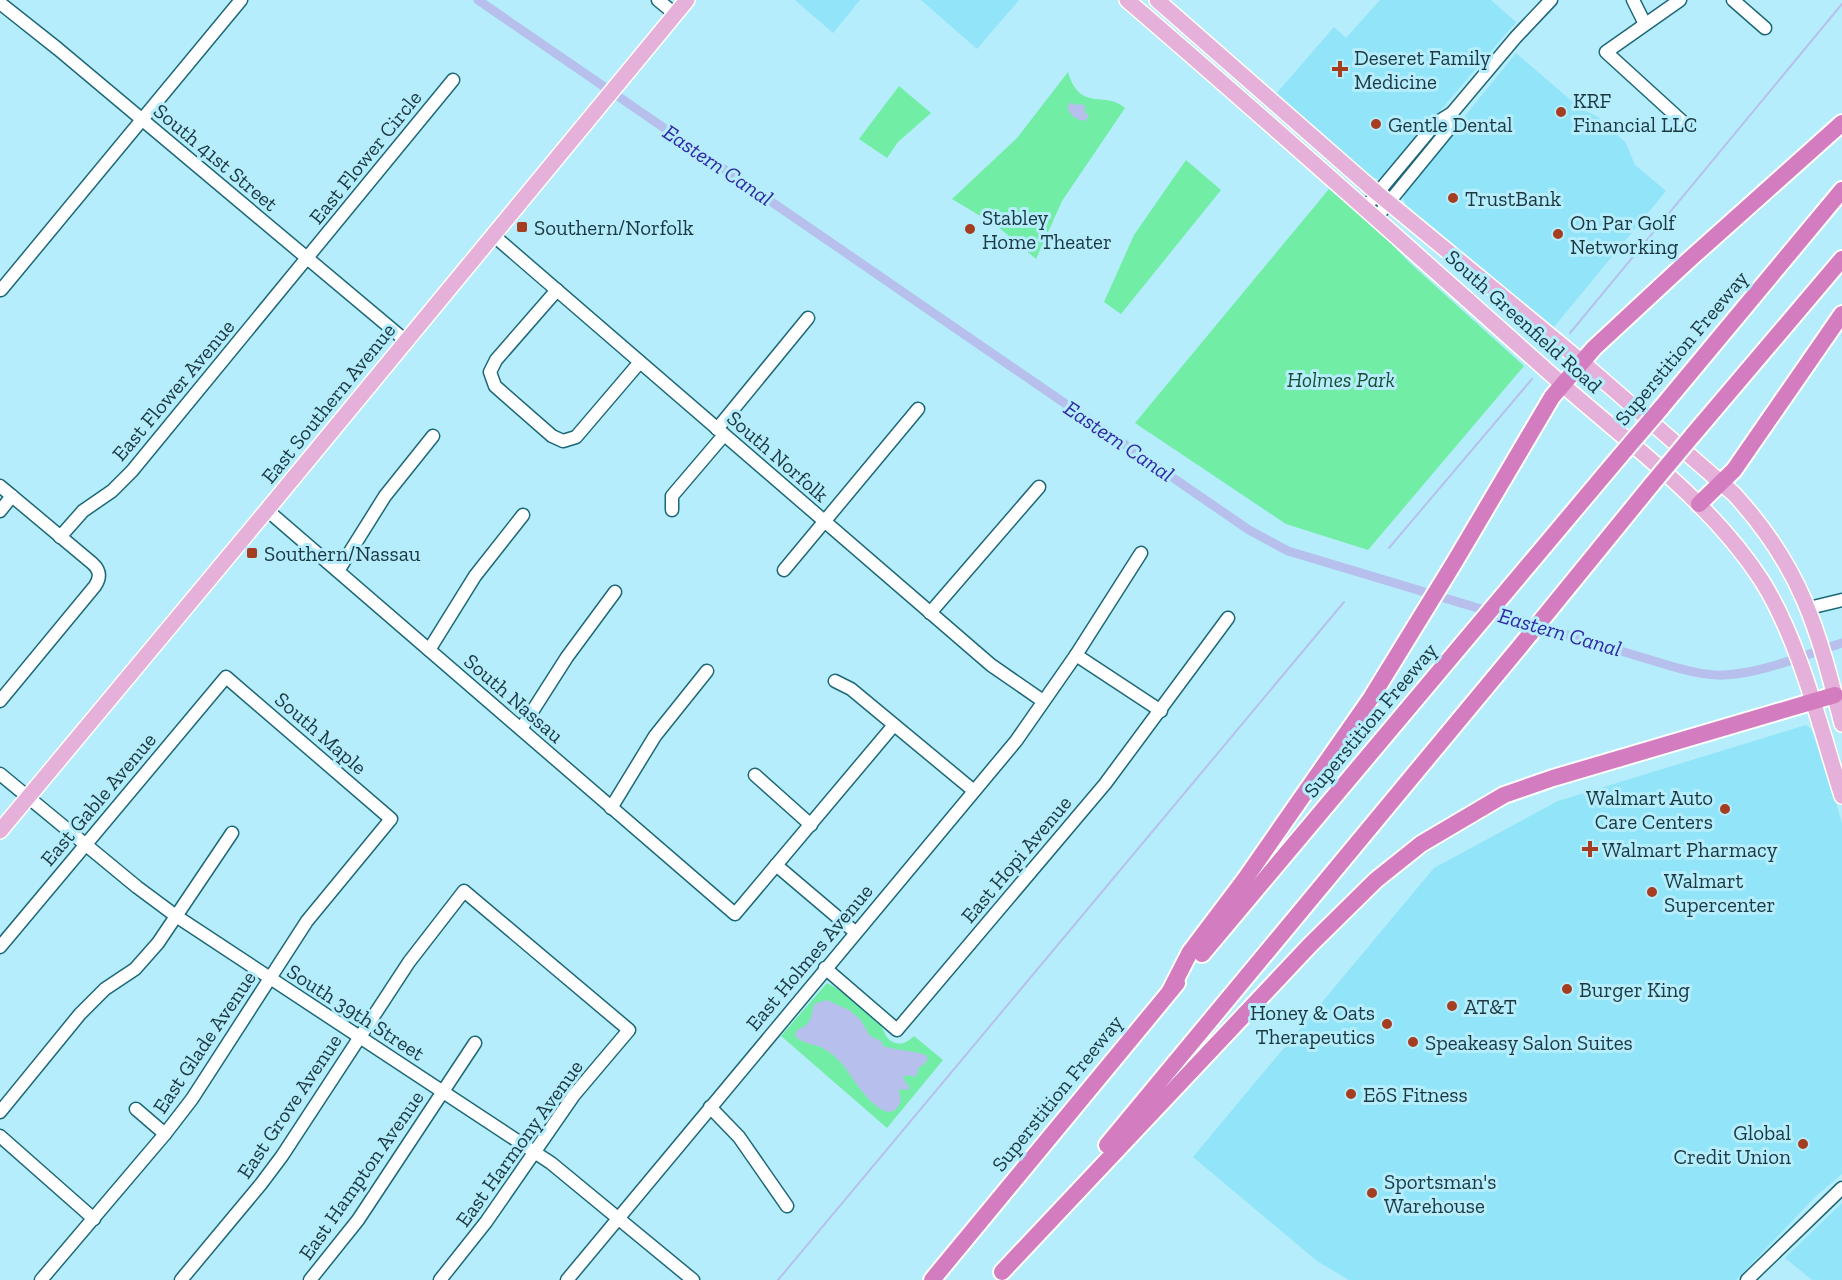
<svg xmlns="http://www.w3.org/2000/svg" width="1842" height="1280" font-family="'Zilla Slab',serif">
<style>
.built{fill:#92e4f9}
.green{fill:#72eda6}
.water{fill:#b7c0ed}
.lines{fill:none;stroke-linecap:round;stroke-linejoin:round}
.stream{stroke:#b7c0ed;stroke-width:2}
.canal{stroke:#b7c0ed;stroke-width:9}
.minor-casing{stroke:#1d6878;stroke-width:15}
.major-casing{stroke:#fff;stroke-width:18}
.highway-casing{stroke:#fff;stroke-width:20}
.minor{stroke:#fff;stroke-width:12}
.major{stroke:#e5b0d9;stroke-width:15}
.highway{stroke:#d37cbf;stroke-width:16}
.highway-bridge-casing{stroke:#fff;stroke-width:20;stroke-linecap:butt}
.highway-bridge{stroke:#d37cbf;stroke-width:16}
.poi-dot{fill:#a53d21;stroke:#b5edfc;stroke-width:2}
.labels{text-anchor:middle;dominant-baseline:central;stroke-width:6;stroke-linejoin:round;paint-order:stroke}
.poi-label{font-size:21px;fill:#1c3941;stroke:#b5edfc;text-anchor:start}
.street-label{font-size:21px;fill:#1c3941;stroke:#b5edfc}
.park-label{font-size:21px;font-style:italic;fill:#194e31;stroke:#b5edfc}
.water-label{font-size:22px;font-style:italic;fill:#3128a5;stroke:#b5edfc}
</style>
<rect width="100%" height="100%" fill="#b5edfc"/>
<g class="built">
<path d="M795,0H860L833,33Z"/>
<path d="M921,0H1019L977,49Z"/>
<path d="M1380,0H1491L1516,22L1385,175L1378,179L1370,176L1276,94L1334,27L1346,38Z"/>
<path d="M1516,53L1580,108L1598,117L1626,143L1635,165L1666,191L1554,327L1406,205L1403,199L1405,190Z"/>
<path d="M1806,725L1811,729L1813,733L1829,776L1842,824V1174L1816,1196L1736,1280H1349L1317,1261L1193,1157L1434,868L1558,801Z"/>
<path d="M1842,1203V1280H1812L1785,1258Z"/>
</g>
<g class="green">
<path d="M1068,72C1080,113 1105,90 1125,108L1062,201L1036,259L997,226L952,199L1017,138Z"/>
<path d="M899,86L931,113L898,142L887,158L859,139Z"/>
<path d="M1186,160L1221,190L1121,314L1104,302L1134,235Z"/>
<path d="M1329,189L1381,233L1410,263L1524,366L1368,550L1286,524L1135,423Z"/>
<path d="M827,983C843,990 865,1012 879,1024C885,1030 885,1039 893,1042C901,1046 908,1042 914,1036L943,1060L887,1128L781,1036Z"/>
</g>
<g class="water">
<path d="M1071,102L1075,105L1080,104L1085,106V112L1089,116L1085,121C1076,120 1070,115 1067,107Z"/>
<path d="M827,1000L849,1010L860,1019L870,1036L881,1041L883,1046C897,1051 912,1050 926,1055L928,1059L924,1065L919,1067L916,1077L906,1075L903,1078L910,1088L908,1090L900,1089L899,1091C900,1096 902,1100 899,1105C885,1130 853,1079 846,1069C842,1063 835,1056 829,1052C818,1043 805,1046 795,1036L796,1031C813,1022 810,1020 814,1004Z"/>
</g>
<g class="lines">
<g class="stream">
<path d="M1570,333L1842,4"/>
<path d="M1389,548L1532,379"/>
<path d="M778,1280L1344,602"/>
</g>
<path class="canal" d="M478,0L1249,530L1288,551L1674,667C1690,671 1707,676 1724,675C1764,673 1804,655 1842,643"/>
<defs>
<g id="minor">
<path d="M658,0L675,14"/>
<path d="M1633,0L1645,24"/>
<path d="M1680,0L1606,52L1685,124"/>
<path d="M1733,0L1765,28"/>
<path d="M0,3L58,49L406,341"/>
<path d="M1365,208L1436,123L1452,113L1516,37L1551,0"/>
<path d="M1376,218L1448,130L1452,113"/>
<path d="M493,235L991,665L1043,701"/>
<path d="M1,290L241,0"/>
<path d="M557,290L496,360L490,372L495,386L552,436L563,441L576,437L640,362"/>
<path d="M717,429L808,318"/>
<path d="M0,486L92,563C100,570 101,577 95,586L0,701"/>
<path d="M267,510L735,914L894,725"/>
<path d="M672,510V496L724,435"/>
<path d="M0,511L12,496"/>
<path d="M60,537L83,511L112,491L132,471L453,80"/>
<path d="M784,570L918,409"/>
<path d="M338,571L385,496L433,436"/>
<path d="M1809,608L1842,600"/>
<path d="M930,613L1039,487"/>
<path d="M429,650L475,576L523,515"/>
<path d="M1076,655L1161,711"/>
<path d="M835,681L851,689L974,791"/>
<path d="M521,729L567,657L615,592"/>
<path d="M0,774L137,887L176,916L551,1163L693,1280"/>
<path d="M755,775L811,825"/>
<path d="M611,808L655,736L707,671"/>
<path d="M776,865L855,932"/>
<path d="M0,947L226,677L391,819L307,921L192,1099L165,1134L41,1280"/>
<path d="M825,968L897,1030L1105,784L1228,618"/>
<path d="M710,1107L739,1137L787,1206"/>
<path d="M136,1109L165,1134"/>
<path d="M0,1112L80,1014L105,989L135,969L158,943L232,833"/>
<path d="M0,1136L94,1219"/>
<path d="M181,1280L261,1184L282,1156L409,962L464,891L629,1030L574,1095L486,1222L440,1280"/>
<path d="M310,1280L358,1220L475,1043"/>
<path d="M567,1280L1016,741L1076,655L1141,553"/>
<path d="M1747,1280L1842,1188"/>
</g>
<g id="major">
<path d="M1127,0C1274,126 1418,256 1563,385C1632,446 1711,502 1762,581C1800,642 1820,727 1842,796"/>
<path d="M1157,0L1377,193L1582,362L1734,494C1802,568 1818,629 1842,724"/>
<path d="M0,831L267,510L687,0"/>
</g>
<g id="highway">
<path d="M1661,408L1842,190"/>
<path d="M1692,436L1842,259"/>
<path d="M1699,504L1734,470L1842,314"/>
<path d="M1202,954L1620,456"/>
<path d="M1170,991L1190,952L1245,879L1371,698L1454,563L1552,397L1594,348L1691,258L1842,123"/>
<path d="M1107,1145L1522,644L1652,484"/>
<path d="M1002,1272L1310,945L1376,880L1421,844L1504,795L1553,778L1835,695"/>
<path d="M932,1280L1177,983"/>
</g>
</defs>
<use href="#minor" class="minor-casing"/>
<use href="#major" class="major-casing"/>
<use href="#highway" class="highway-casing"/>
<use href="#minor" class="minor"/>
<use href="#major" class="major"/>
<use href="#highway" class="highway"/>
<defs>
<g id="highway-bridge">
<path d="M1620,456L1661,408"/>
<path d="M1652,484L1692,436"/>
</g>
</defs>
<use href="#highway-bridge" class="highway-bridge-casing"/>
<use href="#highway-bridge" class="highway-bridge"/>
</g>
<g class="poi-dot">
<path d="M1337 60h6v6h6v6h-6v6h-6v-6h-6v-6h6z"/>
<circle cx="1561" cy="112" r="6"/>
<circle cx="1376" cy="124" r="6"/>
<circle cx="1453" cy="198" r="6"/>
<rect x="516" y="221" width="12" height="12" rx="3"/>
<circle cx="970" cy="229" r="6"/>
<circle cx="1558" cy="234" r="6"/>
<rect x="246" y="547" width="12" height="12" rx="3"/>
<circle cx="1725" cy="809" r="6"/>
<path d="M1587 840h6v6h6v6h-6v6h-6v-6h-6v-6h6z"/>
<circle cx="1652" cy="892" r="6"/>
<circle cx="1567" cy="989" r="6"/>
<circle cx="1452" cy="1006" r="6"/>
<circle cx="1387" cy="1024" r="6"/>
<circle cx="1413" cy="1042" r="6"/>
<circle cx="1351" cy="1094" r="6"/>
<circle cx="1803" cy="1144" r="6"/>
<circle cx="1372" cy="1193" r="6"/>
</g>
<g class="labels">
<g class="poi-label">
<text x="1354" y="57">Deseret Family<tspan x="1354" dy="24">Medicine</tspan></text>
<text x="1573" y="100">KRF<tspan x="1573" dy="24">Financial LLC</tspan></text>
<text x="1388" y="124">Gentle Dental</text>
<text x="1465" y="198">TrustBank</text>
<text x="982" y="217">Stabley<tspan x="982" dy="24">Home Theater</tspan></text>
<text x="1570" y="222">On Par Golf<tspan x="1570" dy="24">Networking</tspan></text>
<text x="534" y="227">Southern/Norfolk</text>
<text x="264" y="553">Southern/Nassau</text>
<text x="1713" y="797" text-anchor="end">Walmart Auto<tspan x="1713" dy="24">Care Centers</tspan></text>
<text x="1602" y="849">Walmart Pharmacy</text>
<text x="1664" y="880">Walmart<tspan x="1664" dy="24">Supercenter</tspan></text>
<text x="1579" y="989">Burger King</text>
<text x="1464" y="1006">AT&amp;T</text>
<text x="1375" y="1012" text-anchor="end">Honey &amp; Oats<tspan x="1375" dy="24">Therapeutics</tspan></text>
<text x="1425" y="1042">Speakeasy Salon Suites</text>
<text x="1363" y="1094">EōS Fitness</text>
<text x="1791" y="1132" text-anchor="end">Global<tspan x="1791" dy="24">Credit Union</tspan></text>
<text x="1384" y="1181">Sportsman's<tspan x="1384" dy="24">Warehouse</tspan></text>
</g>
<g class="street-label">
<text transform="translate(216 157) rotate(40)">South 41st Street</text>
<text transform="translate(365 157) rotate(-51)">East Flower Circle</text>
<text transform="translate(1524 321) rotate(42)">South Greenfield Road</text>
<text transform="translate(1681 348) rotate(-50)">Superstition Freeway</text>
<text transform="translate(173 390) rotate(-50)">East Flower Avenue</text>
<text transform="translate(328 403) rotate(-51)">East Southern Avenue</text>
<text transform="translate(778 456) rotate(41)">South Norfolk</text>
<text transform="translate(514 698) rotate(41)">South Nassau</text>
<text transform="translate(1370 720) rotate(-50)">Superstition Freeway</text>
<text transform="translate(321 733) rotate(41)">South Maple</text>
<text transform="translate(98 799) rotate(-50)">East Gable Avenue</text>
<text transform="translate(1016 859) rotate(-50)">East Hopi Avenue</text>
<text transform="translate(809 957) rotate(-50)">East Holmes Avenue</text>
<text transform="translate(356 1012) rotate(33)">South 39th Street</text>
<text transform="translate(204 1042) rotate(-56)">East Glade Avenue</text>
<text transform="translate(1057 1093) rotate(-51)">Superstition Freeway</text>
<text transform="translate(289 1106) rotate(-56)">East Grove Avenue</text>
<text transform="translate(519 1143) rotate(-54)">East Harmony Avenue</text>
<text transform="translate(361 1175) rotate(-55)">East Hampton Avenue</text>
</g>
<g class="park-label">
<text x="1341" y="379">Holmes Park</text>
</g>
<g class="water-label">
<text transform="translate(718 165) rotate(34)">Eastern Canal</text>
<text transform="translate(1119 441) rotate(34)">Eastern Canal</text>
<text transform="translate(1560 632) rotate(16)">Eastern Canal</text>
</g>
</g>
</svg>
